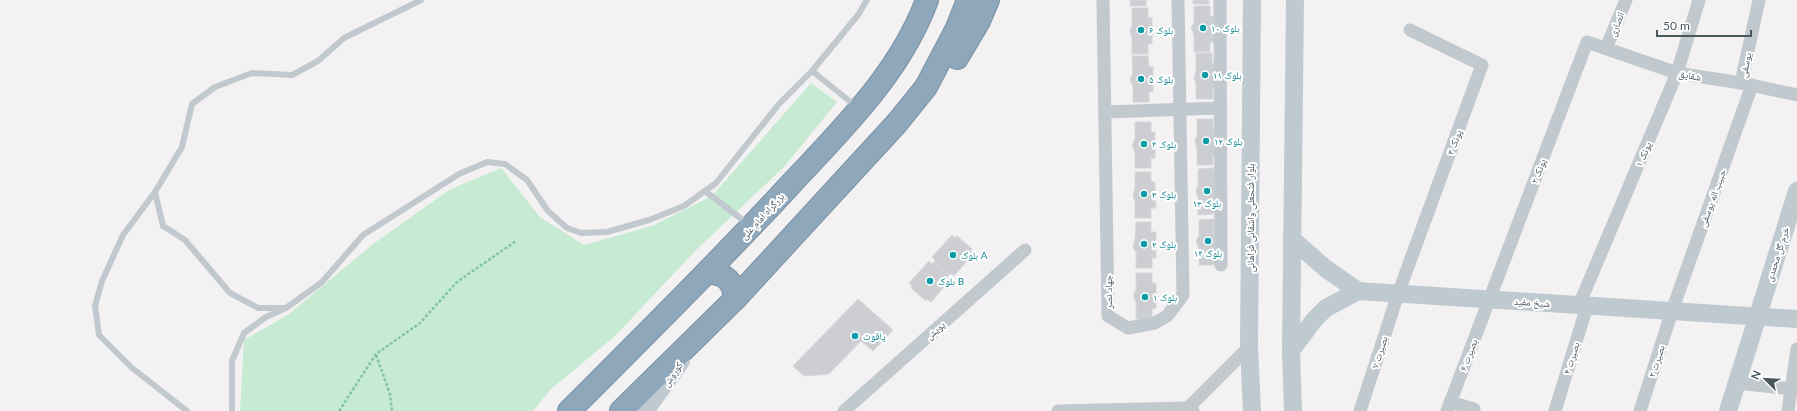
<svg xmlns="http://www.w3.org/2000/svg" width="1797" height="411" font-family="Lato,'Noto Naskh Arabic',sans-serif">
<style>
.green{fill:#c6ebd2}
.building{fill:#ccced2;stroke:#d6d8dc}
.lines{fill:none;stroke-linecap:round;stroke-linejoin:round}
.highway-casing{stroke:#7a92a5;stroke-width:24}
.path{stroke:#82c59f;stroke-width:2.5;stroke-dasharray:3 2;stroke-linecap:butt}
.lane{stroke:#c1c9ce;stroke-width:6}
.street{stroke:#c1c9ce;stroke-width:13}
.secondary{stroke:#bfc9d0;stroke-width:18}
.highway{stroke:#8fa7ba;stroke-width:22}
.culture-dot{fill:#0f9aa8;stroke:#fff;stroke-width:1.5}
.labels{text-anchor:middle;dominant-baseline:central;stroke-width:4;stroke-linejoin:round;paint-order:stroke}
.street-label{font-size:10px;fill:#4b565d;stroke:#fff}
.culture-label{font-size:10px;fill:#0d838f;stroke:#fff;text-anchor:start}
</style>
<rect width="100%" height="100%" fill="#f3f1f2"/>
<path class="green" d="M811,83L837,102L784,167L696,250L615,336L551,389L533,411H240L244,340L289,314L373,244L449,190L501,168L540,217L584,245L652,226L712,196Z"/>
<g class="building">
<rect x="1130" y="0" width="16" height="6"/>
<rect x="1193" y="0" width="16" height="4"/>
<path d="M1194,6H1210V16H1214V42H1210V52H1194V35L1191,27L1194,23Z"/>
<path d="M1132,8H1148V18H1152V44H1148V54H1132V38L1130,31L1132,25Z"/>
<path d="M1196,53H1212V63H1217V89H1213V99H1196V83L1194,78L1196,70Z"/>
<path d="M1132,56H1148L1149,67L1153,66V92H1149V102H1133V86L1130,80L1133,73Z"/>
<path d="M1197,119H1213V129H1217V155H1213V165H1197V149L1195,140L1197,136Z"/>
<path d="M1135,122H1151V132H1155V158H1151V168H1135V152L1132,145L1135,139Z"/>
<path d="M1214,168V179H1218L1214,214L1198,215V198L1196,190L1198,185V169Z"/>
<path d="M1135,172H1151V182H1155L1156,208H1151V218H1135V202L1133,195L1135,189Z"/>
<path d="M1214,219L1215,265H1199V249L1196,241L1199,236V220Z"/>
<path d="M1136,222H1151V232H1156V258H1152V268H1136V252L1133,247L1135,239Z"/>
<path d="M952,235L955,238L957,236L972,249L970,251L973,254L954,276L950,273L949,275L934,262L935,260L932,257Z"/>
<path d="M929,261L932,264L934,262L949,275L947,277L950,280L931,302L927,299L926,301L911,288L912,286L909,283Z"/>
<path d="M1136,273H1152V283H1156V308L1152,309V319H1136V302L1133,296L1136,289Z"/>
<path d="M858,299L893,330L873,351L861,341L829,374L804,376L793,366Z"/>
</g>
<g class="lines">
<defs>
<g id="highway">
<path d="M957,58L979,21L988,0"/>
<path d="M709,272C727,275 733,281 735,299"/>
<path d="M569,411C644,336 719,262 791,184C843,128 900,73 927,0"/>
<path d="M621,411L735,299L897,123L926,87L957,28L968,0"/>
</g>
</defs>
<use href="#highway" class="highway-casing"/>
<g class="path">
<path d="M376,355L390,394L392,411"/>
<path d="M339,411L376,354L420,323L457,282L516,241"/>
</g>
<g class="lane">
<path d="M812,71L858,15L867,0"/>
<path d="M705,191L748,224"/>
<path d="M155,192L163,226L185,240L230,293L258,308H284"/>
<path d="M187,411L131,367L99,335L95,306L102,281L123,235L155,192L182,147L192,104L215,87L252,73L292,75L318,61L344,38L421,0"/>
<path d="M232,411V361L244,333L266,317L286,308L322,282L363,235L459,174L487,162L505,164L527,180L548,211L567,228L581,233L607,232L649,220L684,206L716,183L779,104L812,71L857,107"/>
</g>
<g class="street">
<path d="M1103,0L1108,316L1128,328L1155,323L1167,316L1183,295L1178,0"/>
<path d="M1220,0L1221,265"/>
<path d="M1606,48L1626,0"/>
<path d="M1741,83L1759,0"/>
<path d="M1105,112L1220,108"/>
<path d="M1579,305L1677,73L1699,0"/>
<path d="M1737,383L1792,389"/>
<path d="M1450,402L1474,409"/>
<path d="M1188,408L1249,347"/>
<path d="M844,411L1025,250"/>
<path d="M1058,411L1188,408L1193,411"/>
<path d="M1360,411L1398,294L1482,65L1410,30"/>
<path d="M1447,411L1587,42L1677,73L1741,83L1797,95"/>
<path d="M1555,411L1587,306"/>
<path d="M1640,411L1672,311L1752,85"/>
<path d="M1788,411L1797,349"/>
</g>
<g class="secondary">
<path d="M1292,239L1325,268L1358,291"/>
<path d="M1291,351L1314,320L1326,308L1358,291L1797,319"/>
<path d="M645,411L681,361"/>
<path d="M1252,411L1249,347L1252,0"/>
<path d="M1293,411L1291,351L1295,0"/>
<path d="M1728,411L1797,191"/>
</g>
<use href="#highway" class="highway"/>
</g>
<g class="culture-dot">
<circle cx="1203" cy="28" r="4"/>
<circle cx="1141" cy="30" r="4"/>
<circle cx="1205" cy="75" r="4"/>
<circle cx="1141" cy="79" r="4"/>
<circle cx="1206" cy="141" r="4"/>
<circle cx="1144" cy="144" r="4"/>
<circle cx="1207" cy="191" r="4"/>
<circle cx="1144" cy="194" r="4"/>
<circle cx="1208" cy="241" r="4"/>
<circle cx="1144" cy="244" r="4"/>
<circle cx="953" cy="255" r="4"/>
<circle cx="930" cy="281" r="4"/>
<circle cx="1145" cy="297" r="4"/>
<circle cx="855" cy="336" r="4"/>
</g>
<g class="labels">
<g class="street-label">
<text transform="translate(1616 24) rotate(-68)">انصاری</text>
<text transform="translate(1745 65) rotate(-78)">یوسفی</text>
<text transform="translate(1690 75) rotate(10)">شقایق</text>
<text transform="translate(1454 142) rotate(-70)">پونک ۳</text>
<text transform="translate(1643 154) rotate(-67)">پونک ۱</text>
<text transform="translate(1538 171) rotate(-69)">پونک ۲</text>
<text transform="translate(1712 198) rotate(-70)">حبیب اله یوسفی</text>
<text transform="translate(762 216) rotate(-47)">بزرگراه امام علی</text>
<text transform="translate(1250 218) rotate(-90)">بلوار فتحعلی واشقانی فراهانی</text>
<text transform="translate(1777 254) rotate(-72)">خرم گل محمدی</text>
<text transform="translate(1108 292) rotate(-91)">جهاد نصر</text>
<text transform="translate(1532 302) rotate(4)">شیخ مفید</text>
<text transform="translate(935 330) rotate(-42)">پویش</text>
<text transform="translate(1379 352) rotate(-72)">بصیرت ۷</text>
<text transform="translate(1468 355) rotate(-69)">بصیرت ۶</text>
<text transform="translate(1571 358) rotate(-73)">بصیرت ۴</text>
<text transform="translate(1656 361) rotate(-72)">بصیرت ۲</text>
<text transform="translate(672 374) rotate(-56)">کوروش</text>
</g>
<g class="culture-label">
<text x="1211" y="28">بلوک ۱۰</text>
<text x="1149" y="30">بلوک ۶</text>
<text x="1213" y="75">بلوک ۱۱</text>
<text x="1149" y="79">بلوک ۵</text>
<text x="1214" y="141">بلوک ۱۲</text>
<text x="1152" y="144">بلوک ۴</text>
<text x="1152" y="194">بلوک ۳</text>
<text x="1207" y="203" text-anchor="middle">بلوک ۱۳</text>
<text x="1152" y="244">بلوک ۲</text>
<text x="1208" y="253" text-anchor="middle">بلوک ۱۴</text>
<text x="961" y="255">بلوک A</text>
<text x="938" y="281">بلوک B</text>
<text x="1153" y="297">بلوک ۱</text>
<text x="863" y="336">یاقوت</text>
</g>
</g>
<g transform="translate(1765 379) rotate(294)" stroke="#ffffff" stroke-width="3" paint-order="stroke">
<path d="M0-3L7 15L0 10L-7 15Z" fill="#4b565d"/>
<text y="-6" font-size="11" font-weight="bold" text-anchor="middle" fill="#4b565d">N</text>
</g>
<path d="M1657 30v6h94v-6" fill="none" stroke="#4b565d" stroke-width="2"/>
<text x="1663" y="30" font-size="12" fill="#4b565d" stroke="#ffffff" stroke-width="3" paint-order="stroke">50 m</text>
</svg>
